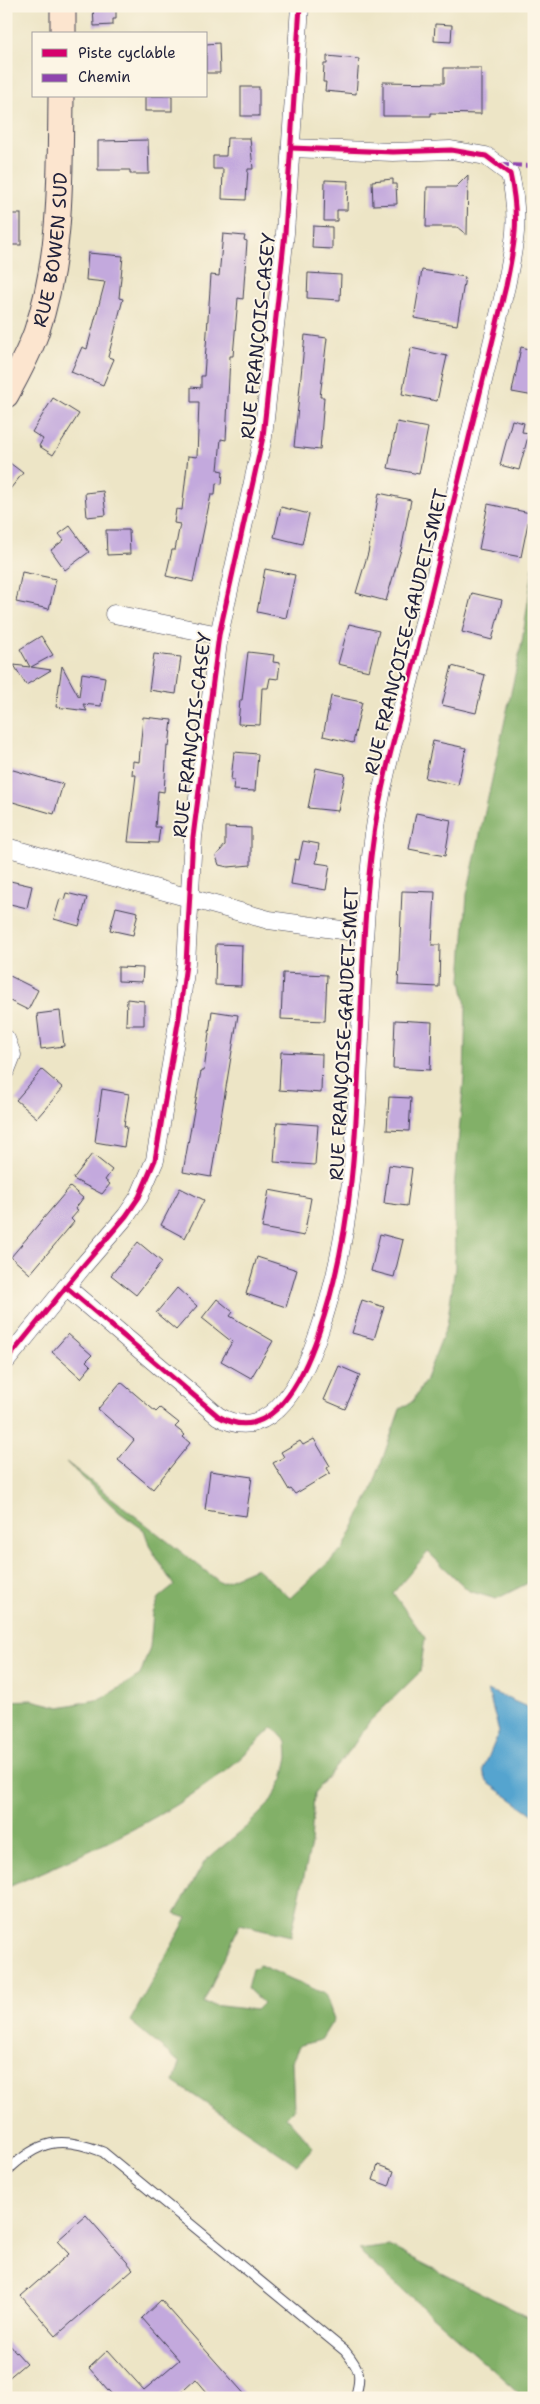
<svg xmlns="http://www.w3.org/2000/svg" width="540" height="2404" font-family="'Shantell Sans',sans-serif">
<style>
.forest{fill:#82b068;stroke:#526952}
.water{fill:#55a4cf;stroke:#3c6385}
.building{fill:#c3a9dd}
.lines{fill:none;stroke-linecap:round;stroke-linejoin:round}
.lane-casing{stroke:#403f50;stroke-width:11}
.street-casing{stroke:#403f50;stroke-width:19}
.secondary-casing{stroke:#403f50;stroke-width:27}
.lane{stroke:#fff;stroke-width:9}
.street{stroke:#fff;stroke-width:18}
.secondary{stroke:#fce5cf;stroke-width:25}
.quiet{stroke:#8e44ad;stroke-width:4;stroke-dasharray:8 4;stroke-linecap:butt}
.cycleway-casing{stroke:#fcf5e5;stroke-width:8}
.cycleway{stroke:#d6006c;stroke-width:5}
.labels{text-anchor:middle;dominant-baseline:central;stroke-width:4;stroke-linejoin:round;paint-order:stroke}
.street-label{font-size:19px;fill:#22223b;stroke:#fcf5e5}
</style>
<rect width="100%" height="100%" fill="#fcf5e5"/>
<filter id="ink" filterUnits="userSpaceOnUse"><feTurbulence type="fractalNoise" baseFrequency=".02" numOctaves="2"/><feDisplacementMap in="SourceGraphic" scale="10" xChannelSelector="R" yChannelSelector="G"/><feConvolveMatrix kernelMatrix="1 2 1 2 8 2 1 2 1" color-interpolation-filters="sRGB"/></filter>
<filter id="wash" filterUnits="userSpaceOnUse"><feTurbulence type="fractalNoise" baseFrequency=".0096" numOctaves="4" result="noise"/><feDisplacementMap in="SourceGraphic" scale="20" xChannelSelector="R" yChannelSelector="G"/><feGaussianBlur stdDeviation="1.12" result="paint"/><feColorMatrix in="noise" values="0 0 0 0 0 0 0 0 0 0 0 0 0 0 0 0 0 1.4 0 .05"/><feComposite in="paint" operator="in"/></filter>
<g filter="url(#wash)">
<rect width="100%" height="100%" fill="#ede5c6"/>
<g class="forest">
<path d="M534,562V1580L496,1599L469,1591L428,1552L393,1593L425,1638L420,1672L369,1722L351,1749L314,1793L311,1844L291,1936L240,1924L203,2004L256,2010L263,2003L247,1988L252,1969L260,1965L325,1994L334,2019L321,2040L300,2045L292,2061L294,2109L286,2117L313,2147L297,2165L174,2082L180,2063L130,2021L187,1918L175,1914L205,1861L246,1827L269,1804L283,1779L288,1757L287,1742L273,1727C257,1742 242,1758 225,1771C159,1822 82,1855 6,1888V1701L32,1700L60,1707L101,1699L140,1675L150,1647L153,1613L159,1598L174,1586L150,1547L144,1530L119,1512L66,1462L221,1583L256,1568L290,1598L343,1549L371,1492L400,1409L413,1401L425,1381L447,1325L455,1267L454,1188L464,1078L466,1006L461,980L467,894L522,642Z"/>
<path d="M389,2246L534,2320V2398H516L518,2392L358,2250Z"/>
</g>
<path class="water" d="M488,1690L534,1710V1815L487,1782L483,1770L499,1732Z"/>
<g id="blocks">
<g class="building">
<path d="M93,6H116V19H113V25L94,26Z"/>
<path d="M435,24L452,25L451,42L434,41Z"/>
<path d="M219,43L220,73H206V44Z"/>
<path d="M327,56L359,59L356,94L325,91L326,82H323L324,64H327Z"/>
<path d="M444,68H481V114L431,113V116H383V82L444,83Z"/>
<rect x="241" y="87" width="18" height="29"/>
<rect x="145" y="96" width="27" height="15"/>
<path d="M227,138H250L253,169H248L246,200L222,199L223,169H213V156H226Z"/>
<path d="M148,140L149,174H130V170H98V141Z"/>
<path d="M468,175L467,235L457,227H426L427,187H456Z"/>
<path d="M393,179V184H396L397,204L373,205L372,181Z"/>
<path d="M325,180L348,181L347,210H337V221H324Z"/>
<rect x="6" y="214" width="15" height="31"/>
<path d="M313,226L332,227V249L312,248Z"/>
<path d="M223,234L245,236L244,240L247,241L243,299L238,298L233,356H230L226,440L221,439L218,470L223,471L222,484L216,483L215,495H211L193,582L166,576L172,550H175L180,524L174,523L176,509L182,510L188,456L197,457L199,402H191V387L201,388V376H204L211,275L219,276Z"/>
<path d="M88,253L123,256L119,298L123,299L108,357L114,359L103,385L71,372L82,347L87,349L105,282L86,280Z"/>
<path d="M422,270L465,277L457,325L414,318Z"/>
<path d="M308,273L341,275L340,300L307,298Z"/>
<path d="M305,335L327,338L320,397H324L320,450L294,447Z"/>
<path d="M521,347L534,350V396L512,392Z"/>
<path d="M411,348L447,356L437,401L402,394Z"/>
<path d="M53,398L79,414L53,455L39,446L43,439L32,432Z"/>
<path d="M512,420L524,423L522,432L529,433L519,470L500,465Z"/>
<path d="M397,422L428,428L419,474L388,468Z"/>
<path d="M6,460L23,473L6,494Z"/>
<path d="M103,491L106,515L87,517L85,493Z"/>
<path d="M379,493L411,500L402,546L386,601L356,593L368,553Z"/>
<path d="M488,504L530,513L521,557L479,549Z"/>
<path d="M281,507L309,514L302,544L274,537Z"/>
<path d="M70,526L89,552L65,570L51,550L64,540L59,534Z"/>
<path d="M106,530H129L130,554L107,555Z"/>
<path d="M265,569L295,575L286,618L257,612Z"/>
<path d="M22,572L56,579L49,609L16,602Z"/>
<path d="M472,593L502,600L492,640L462,632Z"/>
<path d="M349,624L379,631L369,671L338,664Z"/>
<path d="M41,636L53,655L31,667L51,670L26,685L14,665L30,667L20,649Z"/>
<path d="M248,652L274,655L273,662L280,663L278,679L270,678L268,688H262L260,725L238,724L240,700H242Z"/>
<path d="M154,654L181,657L176,694L149,690Z"/>
<path d="M62,666L79,697L82,673L105,677L101,706L83,704L87,711L56,707Z"/>
<path d="M452,666L485,675L476,713L442,705Z"/>
<path d="M331,696L362,702L353,743L323,736Z"/>
<path d="M143,717L172,720L169,747L167,746L164,792L158,791L155,827H160L158,843L128,842L136,775H132L133,761L139,762Z"/>
<path d="M433,741L466,748L458,785L425,778Z"/>
<path d="M234,752L258,754L255,791L233,790L234,780H231Z"/>
<path d="M6,768L63,784L54,814L6,800Z"/>
<path d="M316,768L345,774L338,811L308,808Z"/>
<path d="M416,813L451,820L445,856L409,849Z"/>
<path d="M225,827L251,828V865L228,867L219,865L216,856L225,845Z"/>
<path d="M303,841L319,844L316,863L330,865L326,890L291,884L295,859L299,860Z"/>
<path d="M6,880L32,886L27,908L6,903Z"/>
<path d="M402,891L435,892L432,945H440L439,987L398,985Z"/>
<path d="M66,893L87,898L79,926L54,919L60,899L64,900Z"/>
<path d="M116,907L138,912L133,935L110,930Z"/>
<path d="M216,944L242,945L241,986L215,985Z"/>
<path d="M118,967L143,968L142,982L118,981Z"/>
<path d="M283,973L327,975L325,1021L281,1019Z"/>
<path d="M6,974L38,990L28,1010L6,999Z"/>
<path d="M127,999L144,1001V1025H126Z"/>
<path d="M60,1011L64,1046L41,1049L37,1014Z"/>
<path d="M212,1011L238,1015L211,1177L183,1172L201,1071H204Z"/>
<path d="M395,1020L432,1022L430,1070L393,1068Z"/>
<path d="M281,1052L322,1054L321,1093L279,1090Z"/>
<path d="M42,1070L63,1088L37,1118L16,1100Z"/>
<path d="M102,1089L129,1094L124,1126L127,1127L124,1147L95,1142Z"/>
<path d="M389,1097L411,1098L409,1131L387,1130Z"/>
<path d="M277,1122L318,1125L315,1165L274,1162Z"/>
<path d="M92,1154L112,1170L105,1180L110,1184L102,1194L73,1179Z"/>
<path d="M389,1165L412,1168L407,1206L384,1203Z"/>
<path d="M70,1187L83,1198L75,1209L78,1211L71,1219L74,1222L30,1274L11,1257Z"/>
<path d="M180,1188L204,1200L185,1238L161,1225Z"/>
<path d="M269,1190L311,1198L304,1236L262,1228Z"/>
<path d="M380,1234L403,1240L394,1277L371,1271Z"/>
<path d="M138,1242L162,1262L136,1295L111,1275Z"/>
<path d="M257,1257L297,1270L286,1307L246,1294Z"/>
<path d="M177,1288L197,1306L176,1330L156,1313Z"/>
<path d="M217,1299L233,1312L230,1316L273,1341L251,1378L221,1361L232,1342L202,1318Z"/>
<path d="M362,1300L384,1307L374,1339L352,1333Z"/>
<path d="M68,1334L92,1355L86,1361L91,1366L81,1378L52,1352Z"/>
<path d="M339,1366L360,1375L345,1409L324,1400Z"/>
<path d="M121,1382L156,1412L160,1408L179,1423L175,1427L185,1435L183,1437L190,1443L153,1489L118,1460L134,1440L98,1409Z"/>
<path d="M314,1439L330,1466L327,1468L330,1473L295,1494L291,1489L289,1490L273,1463L284,1457L281,1452L300,1441L303,1445Z"/>
<path d="M210,1471L252,1477L246,1516L205,1510Z"/>
<path d="M378,2165L394,2171L389,2186L373,2180Z"/>
<path d="M86,2215L133,2269L56,2336L21,2296L69,2254L57,2241Z"/>
<path d="M161,2300L248,2398H212L196,2379L175,2398H115L89,2368L108,2350L144,2390L179,2360L142,2318Z"/>
<path d="M6,2341L26,2363L6,2380Z"/>
</g>
</g>
</g>
<g filter="url(#ink)">
<use href="#blocks" fill-opacity="0" stroke="#403f50" stroke-width="1"/>
<g class="lines">
<defs>
<path id="lane" d="M6,2172C39,2140 60,2135 103,2152L345,2351C360,2369 362,2375 355,2398"/>
<g id="street">
<path d="M114,614L219,635"/>
<path d="M6,847L269,920L363,933"/>
<path d="M6,1039L12,1055L6,1070"/>
<path d="M66,1287L218,1416C273,1448 305,1373 319,1332C374,1172 350,999 374,834C383,770 404,706 419,643C448,524 477,405 506,286C515,243 520,218 510,174L486,156L451,150L393,152L291,148"/>
<path d="M6,1361L83,1266L126,1216L139,1197L155,1160L179,1017L186,964L193,837L219,635L263,437L285,233L300,6"/>
</g>
<g id="secondary">
<path d="M63,34V6"/>
<path id="s1" d="M6,395C17,375 28,355 36,333C62,258 60,175 61,96"/>
</g>
</defs>
<use href="#lane" class="lane-casing"/>
<use href="#street" class="street-casing"/>
<use href="#secondary" class="secondary-casing"/>
<use href="#lane" class="lane"/>
<use href="#street" class="street"/>
<use href="#secondary" class="secondary"/>
<path class="quiet" d="M501,165L534,166"/>
<defs>
<g id="cycleway">
<path d="M66,1287L218,1416C273,1448 305,1373 319,1332C374,1172 350,999 374,834C383,770 404,706 419,643C448,524 477,405 506,286C515,243 520,218 510,174L486,156L451,150L393,152L291,148"/>
<path d="M6,1361L83,1266L126,1216L139,1197L155,1160L179,1017L186,964L193,837L219,635L263,437L285,233L300,6"/>
</g>
</defs>
<use href="#cycleway" class="cycleway-casing"/>
<use href="#cycleway" class="cycleway"/>
</g>
</g>
<g class="labels">
<g class="street-label">
<text stroke="none"><textPath href="#s1" startOffset="154">RUE BOWEN SUD</textPath></text>
<text transform="translate(258 336) rotate(-84)">RUE FRANÇOIS-CASEY</text>
<text transform="translate(406 632) rotate(-76)">RUE FRANÇOISE-GAUDET-SMET</text>
<text transform="translate(192 735) rotate(-83)">RUE FRANÇOIS-CASEY</text>
<text transform="translate(344 1034) rotate(-87)">RUE FRANÇOISE-GAUDET-SMET</text>
</g>
</g>
<rect width="540" height="2404" fill="none" stroke="#fcf5e5" stroke-width="25"/>
<rect x="32" y="32" width="175" height="65" fill="#fcf5e5" stroke="#a5a1a1"/>
<rect x="42" y="49" width="25" height="8" fill="#d6006c" stroke="#a5a1a1"/>
<text x="78" y="58" font-size="15" fill="#22223b">Piste cyclable</text>
<rect x="42" y="74" width="25" height="8" fill="#8e44ad" stroke="#a5a1a1"/>
<text x="78" y="82" font-size="15" fill="#22223b">Chemin</text>
</svg>
